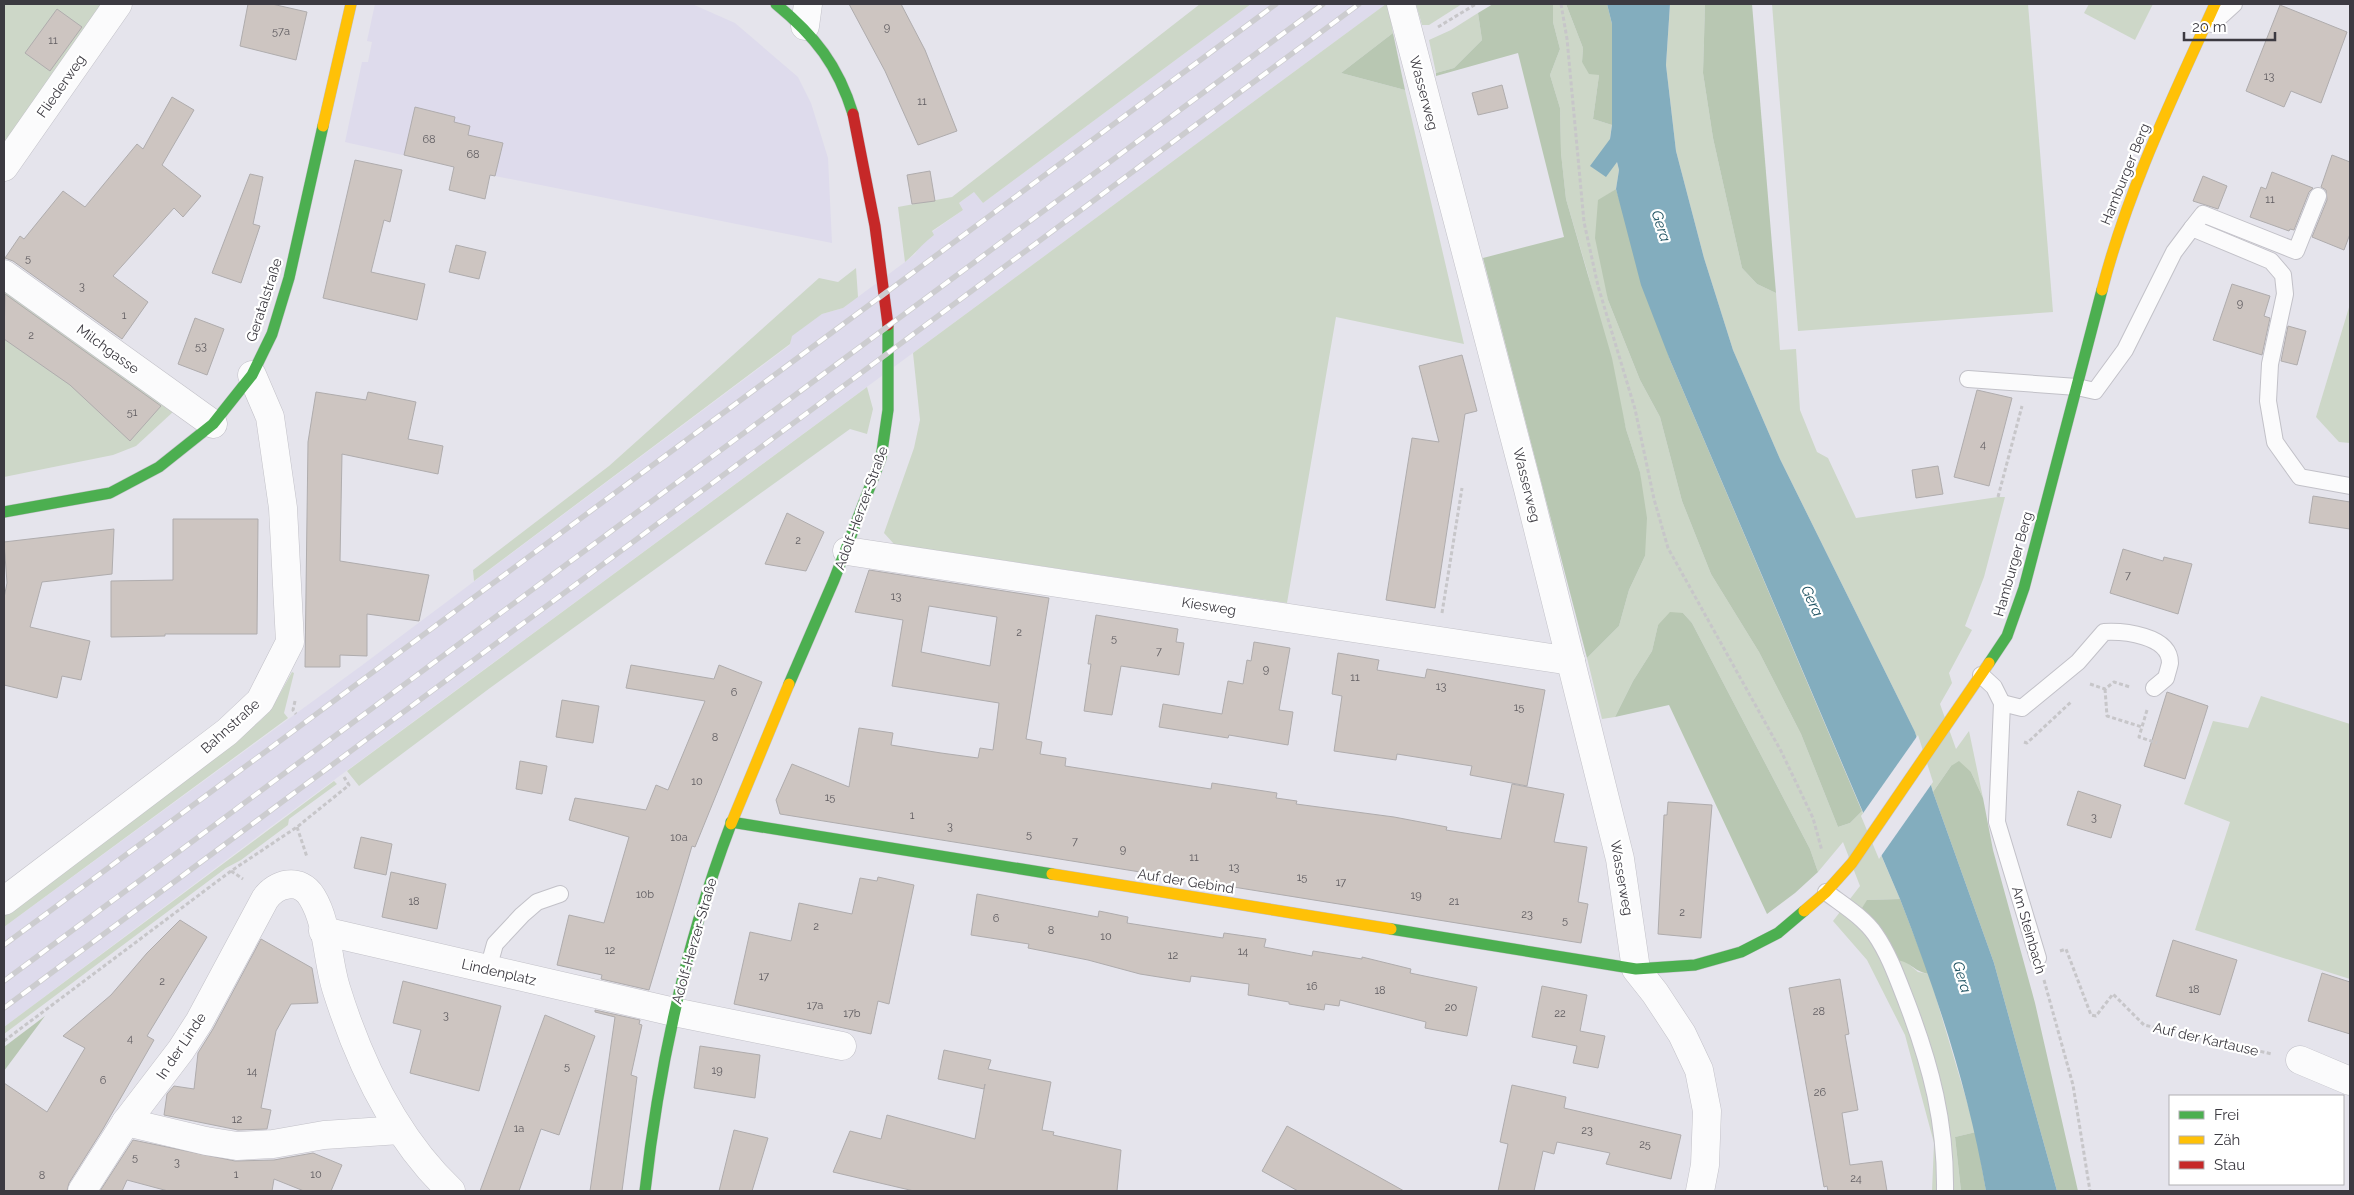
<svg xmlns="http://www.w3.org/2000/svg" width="2354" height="1195" font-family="Raleway,sans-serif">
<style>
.built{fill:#dedbec}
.green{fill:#cdd7c8}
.forest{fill:#b8c7b2}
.water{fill:#83adbe}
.pier{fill:#e5e4ec}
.building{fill:#cdc5c1;stroke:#afacad;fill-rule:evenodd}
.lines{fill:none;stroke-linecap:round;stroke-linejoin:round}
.lane-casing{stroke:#c2c1c8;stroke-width:18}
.street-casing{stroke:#c2c1c8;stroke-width:29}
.fast-casing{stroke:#c2c1c8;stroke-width:12}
.slow-casing{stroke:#c2c1c8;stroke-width:12}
.jam-casing{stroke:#c2c1c8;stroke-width:12}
.path{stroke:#c7c6c9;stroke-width:3;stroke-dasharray:4 2.5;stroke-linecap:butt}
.lane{stroke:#fbfbfc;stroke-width:16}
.street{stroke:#fbfbfc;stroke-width:28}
.fast{stroke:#4caf50;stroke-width:11}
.slow{stroke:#ffc107;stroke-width:11}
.jam{stroke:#c62828;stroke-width:11}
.rail-casing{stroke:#cccccf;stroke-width:5.5}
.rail{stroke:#fff;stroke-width:4;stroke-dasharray:11;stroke-linecap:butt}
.labels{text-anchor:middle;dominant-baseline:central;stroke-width:4.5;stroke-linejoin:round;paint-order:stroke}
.number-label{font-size:11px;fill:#605d61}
.street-label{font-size:14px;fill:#3c3a41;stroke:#fff}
.water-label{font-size:15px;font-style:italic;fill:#1f5362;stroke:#fff}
</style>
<rect width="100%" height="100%" fill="#e5e4ec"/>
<g class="built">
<path d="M375,4H692L735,23L798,77L811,103L828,158L832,243L495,176L345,142L362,62H368L372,42L367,41Z"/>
<path d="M1251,4H1386L269,828L4,1027V927L361,666L790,345L791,336L822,314L843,308L905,262L915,254L922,243L933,235L932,232L963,210L958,204L974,192L983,203Z"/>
</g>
<g class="green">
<path d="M4,4H111L4,157Z"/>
<path d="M1200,4H1251L983,203L974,192L959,203L963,210L932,231L934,235C923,243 916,253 905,262L898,207L952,197Z"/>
<path d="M1386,4H1388L1393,33L1341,73L1405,90L1464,344L1336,317L1287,603L894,544L884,533L914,448L920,420L913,353Z"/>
<path d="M1416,4H1462L1429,25H1422Z"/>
<path d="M1553,4H1566L1583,48L1582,62L1599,75L1593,119L1612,125L1610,138L1619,170L1616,189L1598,201L1608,300L1640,380L1660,417L1682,501L1711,574L1759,652L1801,734L1838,827L1850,823L1862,811L1900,899L1867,900L1904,960L1918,972L1929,974L1976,1132L1955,1137L1961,1191H1932L1934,1143L1905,1035L1867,960L1833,921L1860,886L1843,842L1818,872L1810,849L1692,623L1683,613L1658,625L1652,651L1633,681L1615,717L1602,719L1587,658L1619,626L1629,590L1645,556L1640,472L1626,429L1588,274L1566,199L1561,153L1560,108L1550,75L1560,49L1553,22Z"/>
<path d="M1670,4H1705L1703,73L1713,138L1742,268L1757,284L1776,293L1780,350L1796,349L1800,410L1817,452L1828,458L1856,518L1998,497H2005L1984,577L1965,626L1972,630L1949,673L1952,683L1940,704L1956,749L1969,731L1983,798L1971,772L1951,766L1933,792L1915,732L1780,459L1733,350L1704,258L1676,151L1666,65Z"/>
<path d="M1772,4H2028L2053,312L1798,331Z"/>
<path d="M2089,4H2153L2135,40L2084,13Z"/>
<path d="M1478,13L1482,40L1454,68L1436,73L1429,40L1451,30Z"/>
<path d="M856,268L858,297L843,308L822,314L792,336L790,344L474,581L473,570L609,466L819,278L838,282Z"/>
<path d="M4,287L174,411L136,446L113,455L4,477Z"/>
<path d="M2350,304V443L2339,442L2316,417Z"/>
<path d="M867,387L873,409L867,434L850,429L490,688L359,786L347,771Z"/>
<path d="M292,672L294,673L284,713L288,718L4,927V913L261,720L272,708Z"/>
<path d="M2261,696L2350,724V979L2195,930L2230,822L2184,804L2213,721L2248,728Z"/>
<path d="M334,781L337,784L289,819L288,825L241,860L226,868L4,1034V1027Z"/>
</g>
<g class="forest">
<path d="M1493,4H1553V22L1560,49L1550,75L1560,108L1561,153L1566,199L1612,358L1626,429L1640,472L1647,518L1645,556L1629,590L1619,626L1587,658L1483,258L1564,237L1518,53L1436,76V73L1454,68L1482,40L1478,13Z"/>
<path d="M1566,4H1607L1612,24V125L1593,119L1599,75L1589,74L1582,62L1583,48Z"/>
<path d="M1705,4H1752L1776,293L1757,284L1742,268L1713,138L1703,73Z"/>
<path d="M1393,33L1405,90L1341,73Z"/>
<path d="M1616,189L1670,360L1862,811L1850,823L1838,827L1801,734L1759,652L1711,574L1682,501L1660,417L1640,380L1608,300L1595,238L1598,200Z"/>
<path d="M1670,612L1683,613L1692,623L1810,849L1818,872L1795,893L1767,914L1669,705L1615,717L1633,681L1652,651L1658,625Z"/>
<path d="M1959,761L1971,772L1983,798L1993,850L2035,1003L2078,1191H2057L1994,963L1933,792L1951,766Z"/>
<path d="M1900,899L1929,974C1911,971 1912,960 1892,960L1862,908L1867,900Z"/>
<path d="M45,1016L4,1071V1047Z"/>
<path d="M1976,1132L1986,1191H1961L1955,1137Z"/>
</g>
<path class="water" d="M1607,4H1670L1666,65L1676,151L1704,258L1733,350L1780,459L1915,732L1933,792L1994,963L2057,1191H1986C1969,1091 1937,994 1900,899L1670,360L1641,285L1616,189L1619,170L1617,162L1606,177L1590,166L1610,139L1612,125V24Z"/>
<path class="pier" d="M1918,735L1933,782L1879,859L1861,816Z"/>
<g class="building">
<path d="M248,4H272L307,12L296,60L240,46Z"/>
<path d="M849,4H901L925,50L957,131L918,145L885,71Z"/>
<path d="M2280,5L2347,32L2321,103L2291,91L2284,107L2246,91Z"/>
<path d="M57,9L82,27L50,71L25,53Z"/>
<path d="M1502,85L1508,108L1478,115L1472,93Z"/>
<path d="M172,97L194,110L162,165L201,196L183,217L174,208L113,276L148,302L122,339L13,261L5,258L20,236L24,239L63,191L85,207L137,144L143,149Z"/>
<path d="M415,107L455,117L454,122L470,126L468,135L503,143L495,176L490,175L485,199L449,190L454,167L404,155Z"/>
<path d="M2332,155L2350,162V234L2344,250L2312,237L2327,200L2326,190L2321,187Z"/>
<path d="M355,160L402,170L390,222L384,220L371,272L425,284L417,320L323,298Z"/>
<path d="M930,171L935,201L912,204L907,175Z"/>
<path d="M2272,172L2313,188L2309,192L2294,230L2290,229L2289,231L2250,217L2261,187L2266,189Z"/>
<path d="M250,174L263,177L253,224L260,226L241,283L212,273Z"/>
<path d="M2203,176L2227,186L2218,209L2193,201Z"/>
<path d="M456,245L486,252L479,279L449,272Z"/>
<path d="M2232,284L2270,296L2264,316L2270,318L2262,355L2213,340Z"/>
<path d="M5,294L161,406L130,441L70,385L4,339Z"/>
<path d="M195,318L224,329L207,375L178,364Z"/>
<path d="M2288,326L2306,331L2297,365L2281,361Z"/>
<path d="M1462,355L1477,411L1465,414L1435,608L1386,600L1412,438L1439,442L1419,366Z"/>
<path d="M1977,390L2012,398L1989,486L1954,477Z"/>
<path d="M316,392L366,400L368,392L416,402L408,439L443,446L438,474L342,454L340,561L429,575L419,621L367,614V656L340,655V667H305L308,442Z"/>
<path d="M1938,466L1943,494L1916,498L1912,470Z"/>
<path d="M2313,496L2350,502V529L2309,523Z"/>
<path d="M787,513L824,532L806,571L765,564Z"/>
<path d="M173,519H258L257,634H165V636L111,637V581L173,580Z"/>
<path d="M114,529L112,574L42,582L30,627L90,641L81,680L62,676L57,698L4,685V598L7,583L4,542Z"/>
<path d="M2123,549L2163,561L2164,557L2192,564L2178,614L2110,593Z"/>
<path d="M869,570L1049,598L1026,739L1042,742L1040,754L1066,758L1065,766L1211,789L1212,783L1277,793L1276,798L1297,801L1296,804L1394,817L1447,827L1446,830L1501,839L1512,784L1564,794L1554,842L1587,847L1578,902L1588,904L1581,943L780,814L776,800L792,764L849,787L859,728L893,733L891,745L941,753L978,758L980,748L993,750L999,703L892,686L903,620L855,612ZM929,606L997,617L990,666L921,652Z"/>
<path d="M1096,615L1178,629L1176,642L1184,643L1179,675L1121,666L1112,715L1084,711L1091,664H1088Z"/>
<path d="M1254,642L1290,648L1279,710L1293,712L1288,745L1229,735L1228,738L1159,727L1163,704L1222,714L1228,681L1243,684L1247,660L1251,661Z"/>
<path d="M1338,653L1379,660L1377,670L1425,678L1427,669L1545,690L1527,786L1470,775L1472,766L1397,754L1396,760L1334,751L1342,696L1332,694Z"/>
<path d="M631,665L714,679L719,665L762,682L695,847L692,846L649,990L601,979L602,975L557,965L569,915L604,923L629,837L569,820L575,798L646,810L656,785L668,790L705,701L626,688Z"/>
<path d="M2167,692L2208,706L2185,779L2144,766Z"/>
<path d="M562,700L599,706L593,743L556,737Z"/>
<path d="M520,761L547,766L542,794L516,789Z"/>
<path d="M2078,791L2121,805L2111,838L2067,825Z"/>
<path d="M1668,802L1712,805L1701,938L1658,934L1664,815H1667Z"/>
<path d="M361,837L392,844L386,875L354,868Z"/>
<path d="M391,872L446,884L437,929L382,917Z"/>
<path d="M878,877L914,885L889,1004L878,1001L871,1034L734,1004L750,932L791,941L799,903L852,914L860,878L877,881Z"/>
<path d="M977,894L1098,917L1099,911L1128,917L1127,923L1223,938L1224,933L1266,939L1264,947L1312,956L1313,951L1362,959V957L1411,969L1410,973L1477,987L1467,1036L1425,1028L1426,1022L1340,1000L1339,1006L1325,1004L1324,1010L1289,1004V1002L1248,995L1249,984L1191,976L1190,982L1140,974L1088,960L1028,948L1029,944L971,935Z"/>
<path d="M180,920L207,937L147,1036L154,1040L103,1129L69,1183L67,1191H4V1083L47,1112L85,1048L63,1036L111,995L147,953Z"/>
<path d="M261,939L312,968L318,1003L291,1004L276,1031L261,1108L271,1110L267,1129L238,1130L164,1115L167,1094L174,1086L194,1089L198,1053L213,1029Z"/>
<path d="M2173,940L2237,960L2220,1015L2156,996Z"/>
<path d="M2322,973L2350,982V1034L2308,1021Z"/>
<path d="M1840,979L1849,1034L1845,1035L1858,1110L1842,1113L1850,1165L1882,1161L1887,1191H1828L1827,1186L1824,1187L1789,988Z"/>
<path d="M403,981L501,1006L479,1091L410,1073L421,1030L393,1023Z"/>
<path d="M1542,986L1587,995L1580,1031L1605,1036L1598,1068L1573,1063L1577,1046L1532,1037Z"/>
<path d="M595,1010L640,1020L639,1024L642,1025L631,1075L637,1077L622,1191H590L615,1017L595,1012Z"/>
<path d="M545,1015L595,1036L559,1135L541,1129L519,1191H480Z"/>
<path d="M700,1046L760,1055L755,1098L694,1088Z"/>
<path d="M944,1050L991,1060L988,1069L1051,1082L1042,1130L1054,1132L1053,1135L1121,1150L1117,1191H914L833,1172L850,1131L881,1139L887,1115L975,1139L985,1084L984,1089L938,1079Z"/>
<path d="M1512,1085L1566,1097L1564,1108L1681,1135L1671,1179L1606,1164L1610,1153L1557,1142L1554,1154L1543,1151L1534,1191H1498L1508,1144L1500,1142Z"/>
<path d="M1287,1126L1361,1167L1404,1191H1298L1262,1171Z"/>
<path d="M734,1130L768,1138L752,1191H719Z"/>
<path d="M133,1140L235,1161L274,1160L313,1153L342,1165L331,1191H304L274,1179L272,1191H168L127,1180L122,1191H100Z"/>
</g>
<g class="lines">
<defs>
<g id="lane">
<path d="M2212,24L2234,4"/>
<path d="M2192,228L2203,214L2296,251L2318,196"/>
<path d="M1968,379L2077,387L2095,391L2125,350L2174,252L2192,228L2271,261L2283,275L2285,294L2270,364L2268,401L2275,442L2300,477L2350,486"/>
<path d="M1981,675L1994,687L2002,703L1997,822L2038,958"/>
<path d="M2002,703L2022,708L2078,662L2104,632C2123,631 2170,635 2170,663C2169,668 2167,674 2166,678L2154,688"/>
<path d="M1826,892C1843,905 1863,917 1875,934C1889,954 1898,980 1907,1003C1931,1066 1946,1123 1945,1191"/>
<path d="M488,969L495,944L522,915L537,902L560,894"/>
</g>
<g id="street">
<path d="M1401,4L1528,489L1620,859L1636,969L1655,993L1682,1034L1699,1070L1707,1111L1705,1165L1700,1191"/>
<path d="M805,26L808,4"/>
<path d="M4,167L118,4"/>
<path d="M4,274L213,424"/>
<path d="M847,551L1571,661"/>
<path d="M4,901L227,732L260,701L290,642L283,508L270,417L252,375"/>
<path d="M323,931L674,1012L842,1046"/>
<path d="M2300,1060L2350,1081"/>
<path d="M126,1122L206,1141L237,1146L273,1144L324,1135L400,1130"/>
<path d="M82,1191L126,1122L181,1050L199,1022L265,899C276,883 300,877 312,897C328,923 327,959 336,988C359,1062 395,1138 451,1191"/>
</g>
<g id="fast">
<path d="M776,4C815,36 838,65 853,114"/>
<path d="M4,512L110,493L159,467L213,424L252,375L272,334L289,278L323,126"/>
<path d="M1989,663L2007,636L2024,588L2102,290"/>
<path d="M789,684L834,580L881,458L888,410V325"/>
<path d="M731,822L1052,874"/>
<path d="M1391,929L1636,969L1695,965L1741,952L1778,933L1804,911"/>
<path d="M645,1191C659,1065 686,942 731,824"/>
</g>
<g id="slow">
<path d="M323,126L351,4"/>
<path d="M2102,290C2128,189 2172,99 2215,4"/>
<path d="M731,824L789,684"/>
<path d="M1052,874L1391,929"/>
<path d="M1804,911L1826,892L1852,863L1989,663"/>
</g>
<path id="jam" d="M853,114L875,226L888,325"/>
</defs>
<use href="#lane" class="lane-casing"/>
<use href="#street" class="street-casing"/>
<use href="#fast" class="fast-casing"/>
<use href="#slow" class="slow-casing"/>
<use href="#jam" class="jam-casing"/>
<g class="path">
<path d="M1561,4L1567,39L1584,222L1598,286L1635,409L1654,499L1668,548L1781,751L1813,818L1822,851"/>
<path d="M1438,27L1476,4"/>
<path d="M1998,497L2022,406"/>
<path d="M1442,613L1462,488"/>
<path d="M2090,684L2105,689L2114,682L2130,687"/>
<path d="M2105,689L2107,716L2142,727"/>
<path d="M295,701L293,710L296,714"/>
<path d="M2147,710L2139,737L2157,743"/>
<path d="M2024,742L2027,743L2071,702"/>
<path d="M297,827L307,857"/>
<path d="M231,871L243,879"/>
<path d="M2060,951L2066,949L2091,1015L2096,1016L2113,994L2144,1025L2272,1054"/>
<path d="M2044,980L2073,1085L2090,1191"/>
<path d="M4,1041L231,871L297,827L349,785L344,777"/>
</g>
<use href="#lane" class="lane"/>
<use href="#street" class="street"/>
<use href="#fast" class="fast"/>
<use href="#slow" class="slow"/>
<use href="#jam" class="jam"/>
<defs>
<g id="rail">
<path d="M4,945L1276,4"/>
<path d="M4,981L1323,4"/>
<path d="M4,1008L1359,4"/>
</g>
</defs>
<use href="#rail" class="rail-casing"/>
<use href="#rail" class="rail"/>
</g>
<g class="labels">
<g class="number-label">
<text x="887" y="27">9</text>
<text x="281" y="31">57a</text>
<text x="53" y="40">11</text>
<text x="2269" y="76">13</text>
<text x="922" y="101">11</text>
<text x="429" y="139">68</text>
<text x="473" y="154">68</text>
<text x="2270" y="199">11</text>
<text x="28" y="258">5</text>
<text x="82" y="286">3</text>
<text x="2240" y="303">9</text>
<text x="124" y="315">1</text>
<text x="31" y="335">2</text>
<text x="201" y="346">53</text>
<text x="132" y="412">51</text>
<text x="1983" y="444">4</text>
<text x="798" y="540">2</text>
<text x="2128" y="575">7</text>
<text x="896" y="596">13</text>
<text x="1019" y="632">2</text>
<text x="1114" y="638">5</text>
<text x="1159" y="651">7</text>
<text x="1266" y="669">9</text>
<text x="1355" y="677">11</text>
<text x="1441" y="686">13</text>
<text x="734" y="692">6</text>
<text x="1519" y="707">15</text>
<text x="715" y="737">8</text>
<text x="697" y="781">10</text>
<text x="830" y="797">15</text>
<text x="912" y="815">1</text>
<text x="2094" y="817">3</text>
<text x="950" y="826">3</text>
<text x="1029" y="834">5</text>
<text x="679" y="837">10a</text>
<text x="1075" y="841">7</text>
<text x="1123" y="849">9</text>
<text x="1194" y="857">11</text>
<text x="1234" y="867">13</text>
<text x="1302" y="877">15</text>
<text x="1341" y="882">17</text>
<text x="645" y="894">10b</text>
<text x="1416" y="895">19</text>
<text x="414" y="901">18</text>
<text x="1454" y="901">21</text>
<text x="1682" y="912">2</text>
<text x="1527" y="914">23</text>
<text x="996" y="918">6</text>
<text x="1565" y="920">5</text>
<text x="816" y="926">2</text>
<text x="1051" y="930">8</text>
<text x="1106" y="936">10</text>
<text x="610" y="950">12</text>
<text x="1243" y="951">14</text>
<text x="1173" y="955">12</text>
<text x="764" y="976">17</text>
<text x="162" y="981">2</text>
<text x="1312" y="986">16</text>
<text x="2194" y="989">18</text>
<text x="1380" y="990">18</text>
<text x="815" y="1005">17a</text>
<text x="1451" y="1007">20</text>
<text x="1819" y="1011">28</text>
<text x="852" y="1013">17b</text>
<text x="1560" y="1013">22</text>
<text x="446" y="1015">3</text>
<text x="130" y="1038">4</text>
<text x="567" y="1066">5</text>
<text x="717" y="1070">19</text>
<text x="252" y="1071">14</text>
<text x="103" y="1080">6</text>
<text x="1820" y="1092">26</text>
<text x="237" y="1119">12</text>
<text x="519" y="1128">1a</text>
<text x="1587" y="1130">23</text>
<text x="1645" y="1144">25</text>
<text x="135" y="1157">5</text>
<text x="177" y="1162">3</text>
<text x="236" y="1174">1</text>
<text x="316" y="1174">10</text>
<text x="42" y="1175">8</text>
<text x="1856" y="1178">24</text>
</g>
<g class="street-label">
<text transform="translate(61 86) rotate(-55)">Fliederweg</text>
<text transform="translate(1424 93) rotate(75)">Wasserweg</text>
<text transform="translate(2125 174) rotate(-68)">Hamburger Berg</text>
<text transform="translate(264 300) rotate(-72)">Geratalstraße</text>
<text transform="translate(108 349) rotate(36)">Milchgasse</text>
<text transform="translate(1527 485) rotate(76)">Wasserweg</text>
<text transform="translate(861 508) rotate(-70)">Adolf-Herzer-Straße</text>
<text transform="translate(2013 564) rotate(-74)">Hamburger Berg</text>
<text transform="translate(1209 606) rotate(9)">Kiesweg</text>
<text transform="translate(230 726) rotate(-42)">Bahnstraße</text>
<text transform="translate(1622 878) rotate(80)">Wasserweg</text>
<text transform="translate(1186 881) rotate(9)">Auf der Gebind</text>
<text transform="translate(2029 930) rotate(74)">Am Steinbach</text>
<text transform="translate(694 941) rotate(-74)">Adolf-Herzer-Straße</text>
<text transform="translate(499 972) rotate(13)">Lindenplatz</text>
<text transform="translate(2206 1039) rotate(13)">Auf der Kartause</text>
<text transform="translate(181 1046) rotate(-56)">In der Linde</text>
</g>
<g class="water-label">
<text transform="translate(1661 226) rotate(72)">Gera</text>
<text transform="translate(1812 601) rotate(65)">Gera</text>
<text transform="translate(1962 977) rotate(73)">Gera</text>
</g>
</g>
<rect width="2354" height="1195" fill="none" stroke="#3c3a41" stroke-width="10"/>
<rect x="2169" y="1095" width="175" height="90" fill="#ffffff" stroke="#b1b0b3"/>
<rect x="2179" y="1111" width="25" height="8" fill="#4caf50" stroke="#b1b0b3"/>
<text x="2214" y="1120" font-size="15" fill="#3c3a41">Frei</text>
<rect x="2179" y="1136" width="25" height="8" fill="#ffc107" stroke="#b1b0b3"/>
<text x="2214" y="1145" font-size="15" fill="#3c3a41">Zäh</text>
<rect x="2179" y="1161" width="25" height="8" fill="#c62828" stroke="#b1b0b3"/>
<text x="2214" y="1170" font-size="15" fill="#3c3a41">Stau</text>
<path d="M2184 32v8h91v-8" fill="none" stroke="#3c3a41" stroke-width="2.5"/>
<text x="2192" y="32" font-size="15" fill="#3c3a41" stroke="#ffffff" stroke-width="4" paint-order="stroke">20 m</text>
</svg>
